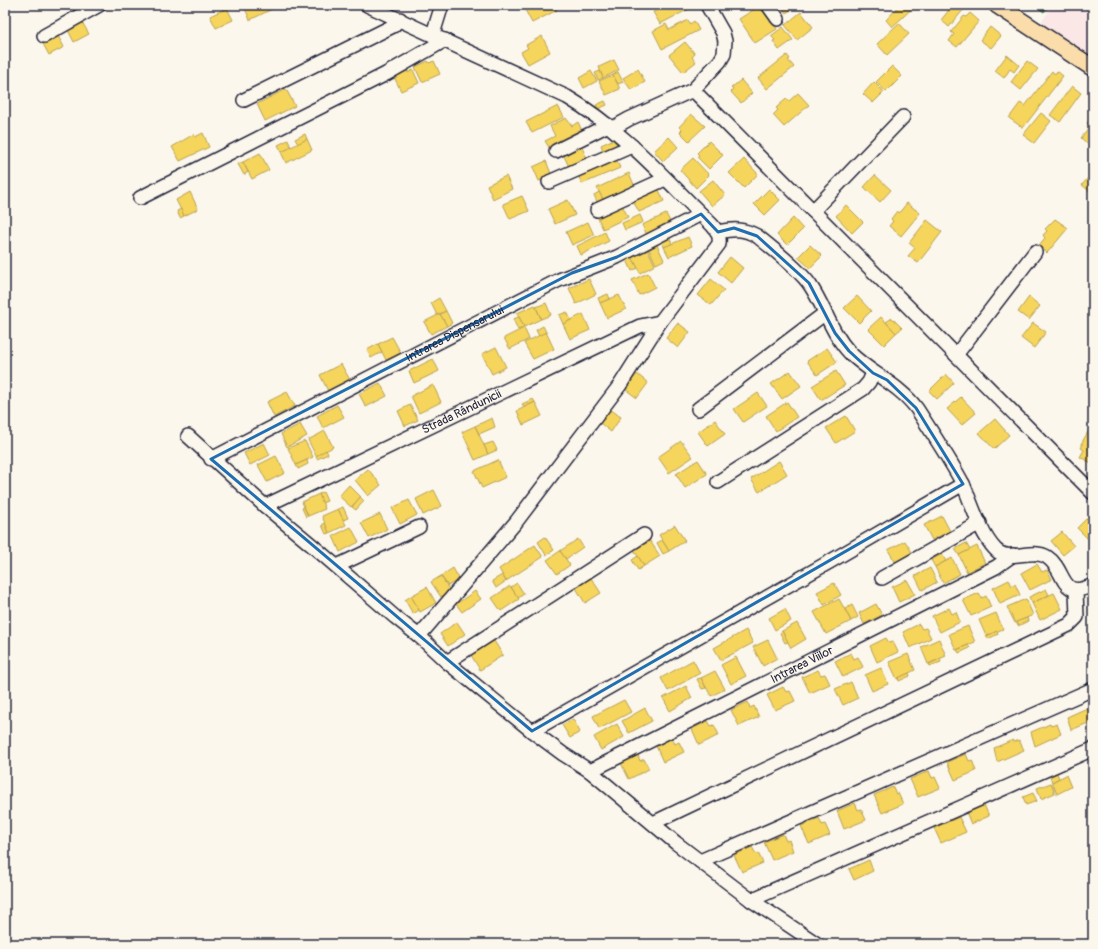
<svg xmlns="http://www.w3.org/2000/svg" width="1098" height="949" font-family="Pangolin,sans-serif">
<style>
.built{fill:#fbe7e5}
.homes{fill:#f6d55c;stroke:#b69f52}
.schools{fill:#4393c3;stroke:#39719a}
.public{fill:#5aae61;stroke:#498456}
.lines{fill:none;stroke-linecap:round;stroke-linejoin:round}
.minor-casing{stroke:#22223b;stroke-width:16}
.major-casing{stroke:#22223b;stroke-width:19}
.minor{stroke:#fbf7ec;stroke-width:13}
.major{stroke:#faddab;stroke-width:16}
.marked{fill:none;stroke:#1f6fb2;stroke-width:3;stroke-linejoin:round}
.labels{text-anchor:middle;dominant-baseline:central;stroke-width:4;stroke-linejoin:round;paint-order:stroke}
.street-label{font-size:12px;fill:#22223b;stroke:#fbf7ec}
</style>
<rect width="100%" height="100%" fill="#fbf7ec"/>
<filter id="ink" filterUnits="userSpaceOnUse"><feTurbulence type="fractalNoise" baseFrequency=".025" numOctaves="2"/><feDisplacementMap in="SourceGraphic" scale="8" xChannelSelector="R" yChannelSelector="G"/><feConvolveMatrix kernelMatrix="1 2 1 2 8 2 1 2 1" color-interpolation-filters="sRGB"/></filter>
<g filter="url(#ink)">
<path class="built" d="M1053,5H1093V56L1041,23Z"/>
<g class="homes">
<path d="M246,5H275L276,7L250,20L244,6Z"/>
<path d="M462,5H485L484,8L475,6L474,8Z"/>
<path d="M524,5H554L557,10L532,23L523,6Z"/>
<path d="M625,5H641L629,12Z"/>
<path d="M667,5H671L673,8L678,5H686L689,9L660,24L653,12Z"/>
<path d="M761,5L777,29L755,43L739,19Z"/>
<path d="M781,5H798L786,13Z"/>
<path d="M900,5H916L892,27L886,20Z"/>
<path d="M953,5H959L964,9L949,27L941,20Z"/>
<path d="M227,8L233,20L216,28L210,16Z"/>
<path d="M801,12L813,27L797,40L785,25Z"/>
<path d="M970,13L979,21L957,47L949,41L954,34L951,32L964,16L966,17Z"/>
<path d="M688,20L690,24L694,21L699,30L662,49L653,31L666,24L669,30Z"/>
<path d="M82,22L89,34L74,42L68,30Z"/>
<path d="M899,23L909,34L887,55L877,44Z"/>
<path d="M783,27L793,40L779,50L773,41L775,40L771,36Z"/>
<path d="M990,27L1001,36L991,48L980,40Z"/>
<path d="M57,34L64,47L49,55L42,42Z"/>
<path d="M542,36L550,52L528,64L521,52L528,48L526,45Z"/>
<path d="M685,42L695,54L692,57L696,62L683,72L669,55Z"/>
<path d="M787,55L790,59L788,60L794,67L767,89L758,78Z"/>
<path d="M1007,55L1019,65L1014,72L1010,69L1004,78L995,71Z"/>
<path d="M614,60L619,70L603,78L599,67Z"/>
<path d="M428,61L429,63L434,61L440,74L422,82L415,67Z"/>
<path d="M1027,61L1038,69L1021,90L1011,82Z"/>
<path d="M892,66L902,76L886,92L876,82Z"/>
<path d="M638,69L645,82L631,90L623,78Z"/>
<path d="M413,70L419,83L401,91L394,77L408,71V73Z"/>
<path d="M591,71L597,81L584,88L579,78Z"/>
<path d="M600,71L603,78L598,80L595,73Z"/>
<path d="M1052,71L1055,74L1057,71L1063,76L1023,128L1009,118L1020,103L1025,106Z"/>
<path d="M618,72L623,82L618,84L613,75Z"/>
<path d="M613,75L620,89L606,95L599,81Z"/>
<path d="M741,80L752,93L741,103L731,92L733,90L731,88Z"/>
<path d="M874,82L884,92L873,103L863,94Z"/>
<path d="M1072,86L1081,93L1060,122L1050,115Z"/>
<path d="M286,89L295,106L265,121L257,104Z"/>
<path d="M798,93L809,105L784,127L773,115L778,110L776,108L786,99L789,101Z"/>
<path d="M605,101L607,105L598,109L596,105Z"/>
<path d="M558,106L564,117L532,133L526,122Z"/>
<path d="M1041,113L1051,121L1034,143L1023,135Z"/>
<path d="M691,114L705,126L689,141L680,132L682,130L679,127Z"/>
<path d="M1093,116V140L1089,145L1081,138L1090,127L1087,123Z"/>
<path d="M566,118L572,126L578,122L583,133L550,149L545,141L555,136L550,126Z"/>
<path d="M203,133L209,147L180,161L172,147L194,134L195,137Z"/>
<path d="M305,134L307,139L298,144L295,139Z"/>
<path d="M669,137L678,147L663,161L654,151Z"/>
<path d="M307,139L312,150L286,163L281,152Z"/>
<path d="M614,139L618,147L604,153L601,145Z"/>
<path d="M288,140L291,147L282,152L278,145Z"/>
<path d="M709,141L723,155L709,169L697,157L699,155L697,153Z"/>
<path d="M581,145L587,159L569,167L564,156L568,154L566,151Z"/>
<path d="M260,153L269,170L252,179L243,162Z"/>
<path d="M615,156L620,168L582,184L577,173Z"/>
<path d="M693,158L709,175L696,188L680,170Z"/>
<path d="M744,159L758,174L744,188L729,173Z"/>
<path d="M546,161L552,176L539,181L533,167Z"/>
<path d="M243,162L248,172L244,175L238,164Z"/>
<path d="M1093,172V194L1082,185Z"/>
<path d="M629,173L635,187L604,201L597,188Z"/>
<path d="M875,175L891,190L880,202L864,187Z"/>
<path d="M506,176L512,189L493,199L487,185Z"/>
<path d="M713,180L725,195L712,206L699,191Z"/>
<path d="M658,188L664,201L639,212L632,199Z"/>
<path d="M769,189L780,200L765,215L754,204Z"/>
<path d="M190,192L198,209L184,216L176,200Z"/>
<path d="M599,192L604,201L598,204L594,195Z"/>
<path d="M522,196L529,211L510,219L503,204Z"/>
<path d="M568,200L575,215L555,224L548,209Z"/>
<path d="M907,203L920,213L901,236L889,226L893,221L891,219L897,211L899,213Z"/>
<path d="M622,205L628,217L603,229L597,216Z"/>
<path d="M846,205L863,222L852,233L836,216Z"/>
<path d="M181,209L184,216L180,218L177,211Z"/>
<path d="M666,214L672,225L648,237L642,225Z"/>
<path d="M640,215L643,222L625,230L622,223Z"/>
<path d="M793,218L803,229L787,245L777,235Z"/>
<path d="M1055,219L1068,228L1047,253L1039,245L1045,238L1043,235L1047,231L1045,229Z"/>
<path d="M927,220L942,232L918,263L908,256L915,248L909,243Z"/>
<path d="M588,222L594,235L572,245L566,232Z"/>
<path d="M605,232L609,241L581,255L577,246Z"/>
<path d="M669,236L672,244L664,247L661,240Z"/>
<path d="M688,237L692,246L669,257L664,247Z"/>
<path d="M657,245L664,260L656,264L649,249Z"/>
<path d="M810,245L822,256L810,268L798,257Z"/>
<path d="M648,250L655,265L640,273L632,257Z"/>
<path d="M632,257L638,268L632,271L627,260Z"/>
<path d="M730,257L743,268L731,283L718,272Z"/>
<path d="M648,273L655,287L639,295L632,280Z"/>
<path d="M589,279L596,294L576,304L569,288Z"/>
<path d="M711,279L724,290L711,305L698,295Z"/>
<path d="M608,294L610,299L600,303L598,298Z"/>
<path d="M619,295L626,309L607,318L600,303Z"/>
<path d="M857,296L871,311L859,323L844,308Z"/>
<path d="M1029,297L1040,306L1029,320L1018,312Z"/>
<path d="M439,298L446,311L437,315L431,303Z"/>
<path d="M546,303L551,315L541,319L536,307Z"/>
<path d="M535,305L541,319L524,327L517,313Z"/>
<path d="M446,311L452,323L447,326L440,314Z"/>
<path d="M567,312L571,320L563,324L559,315Z"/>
<path d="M440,314L447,326L431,334L424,322Z"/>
<path d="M583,314L590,330L570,339L563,324Z"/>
<path d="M519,317L524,327L518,330L513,319Z"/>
<path d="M881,317L896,333L884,345L868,329Z"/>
<path d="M892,318L902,328L896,333L886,322Z"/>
<path d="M678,323L690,332L678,348L666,338Z"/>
<path d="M1033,323L1046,332L1034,348L1021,338Z"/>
<path d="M543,326L546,332L539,336L536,330Z"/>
<path d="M524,328L529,339L510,349L504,338Z"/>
<path d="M546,332L554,349L533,359L524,343Z"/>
<path d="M392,337L401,353L386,360L378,344Z"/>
<path d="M378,344L382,352L371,358L367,350Z"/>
<path d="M496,347L506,367L492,374L482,354Z"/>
<path d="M827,348L837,362L817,375L807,361Z"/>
<path d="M433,359L439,371L414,383L409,371Z"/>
<path d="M341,364L350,380L328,391L320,375Z"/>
<path d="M790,371L801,386L782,399L771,384Z"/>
<path d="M836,371L845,385L821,400L812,386Z"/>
<path d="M637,374L648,383L637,398L625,389Z"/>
<path d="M946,374L954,383L937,399L929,391Z"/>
<path d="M380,383L387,396L366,407L359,394Z"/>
<path d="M433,385L441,402L419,413L411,396Z"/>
<path d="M287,392L295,406L274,417L267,402Z"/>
<path d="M758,393L767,406L743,422L734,409Z"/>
<path d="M961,397L976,413L962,425L947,409Z"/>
<path d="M533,399L535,402L524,407L522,404Z"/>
<path d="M535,402L542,416L523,425L517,411Z"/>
<path d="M787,402L797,417L776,431L766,416Z"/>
<path d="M337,405L344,417L323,428L317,416Z"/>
<path d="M410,405L418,420L405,426L398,411Z"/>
<path d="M610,409L621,417L611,432L600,423Z"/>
<path d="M846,416L855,431L836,443L826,428Z"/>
<path d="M492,418L495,427L479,434L475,426Z"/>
<path d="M995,419L1009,435L994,449L979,433Z"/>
<path d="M715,420L725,434L708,446L698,432Z"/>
<path d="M300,424L307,436L287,447L281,434Z"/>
<path d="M1092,425H1093V464L1080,457L1084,450L1081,448L1083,444H1081Z"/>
<path d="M475,426L488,454L475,460L462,432Z"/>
<path d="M325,431L333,447L316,456L308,440Z"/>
<path d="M305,441L313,457L296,465L288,448Z"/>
<path d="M681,441L693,457L669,473L658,457Z"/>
<path d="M493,442L497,450L488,454L484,445Z"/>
<path d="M264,443L270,455L250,465L244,453Z"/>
<path d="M326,450L328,454L317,459L316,456Z"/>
<path d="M276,456L285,473L267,482L258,465Z"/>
<path d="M307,460L308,464L298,469L296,465Z"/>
<path d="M498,460L506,477L482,488L474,471Z"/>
<path d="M698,460L707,474L685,488L676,474Z"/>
<path d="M779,461L787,474L759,492L751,479Z"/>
<path d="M368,469L381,485L368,496L355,480Z"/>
<path d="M349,485L361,497L351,507L339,496Z"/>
<path d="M434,490L442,506L423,515L416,499Z"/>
<path d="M323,492L327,501L322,503L319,494Z"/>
<path d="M319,494L325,509L308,516L302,502Z"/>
<path d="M360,497L364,501L356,510L352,507Z"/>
<path d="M409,500L417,515L400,524L392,508Z"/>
<path d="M304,507L308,516L306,517L302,508Z"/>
<path d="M343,507L348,518L343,520L338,509Z"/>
<path d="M338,509L346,525L329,533L322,516Z"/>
<path d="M380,514L387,529L369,538L361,523Z"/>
<path d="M1091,514L1093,516V536L1089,540L1077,528Z"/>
<path d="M942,516L950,531L932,540L924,525Z"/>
<path d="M325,523L329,533L326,534L322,525Z"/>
<path d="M675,525L685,541L669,551L659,535Z"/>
<path d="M351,527L359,542L340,552L333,536Z"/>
<path d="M1062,532L1074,546L1063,555L1051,541Z"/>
<path d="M545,537L554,550L546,555L538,542Z"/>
<path d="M578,539L583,547L566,559L560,551Z"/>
<path d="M662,540L669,551L663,554L657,543Z"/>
<path d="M650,541L660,556L644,566L634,550Z"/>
<path d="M905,541L913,554L896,563L888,550Z"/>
<path d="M966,543L970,550L959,555L955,549Z"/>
<path d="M535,545L543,557L506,581L499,569Z"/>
<path d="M977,546L985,563L967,572L959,555Z"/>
<path d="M560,551L570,565L557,574L547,560Z"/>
<path d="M942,554L946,561L935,567L931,560Z"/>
<path d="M638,556L644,566L638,570L632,560Z"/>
<path d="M952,558L960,574L943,583L935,567Z"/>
<path d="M1037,564L1042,572L1047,570L1052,579L1030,590L1021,573Z"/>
<path d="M453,568L459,579L448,586L441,576Z"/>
<path d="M930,568L937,582L922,590L915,576Z"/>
<path d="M502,575L506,581L496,588L492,581Z"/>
<path d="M441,576L450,591L441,597L431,582Z"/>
<path d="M591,578L601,593L585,603L576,588Z"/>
<path d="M907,580L915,594L899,602L892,587Z"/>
<path d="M1009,580L1012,586L1015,584L1020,595L1000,604L993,588Z"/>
<path d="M517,583L524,594L518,598L511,587Z"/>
<path d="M834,583L841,595L824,605L817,592Z"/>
<path d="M510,586L519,599L501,611L492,598Z"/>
<path d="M427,587L436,603L420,612L411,596Z"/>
<path d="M1046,589L1049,595L1032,603L1029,597Z"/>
<path d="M475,591L481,599L462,612L456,604Z"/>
<path d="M979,593L982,598L986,596L991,607L971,616L963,600Z"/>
<path d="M1054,593L1062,609L1040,620L1032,603Z"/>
<path d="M411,596L419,610L413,614L405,600Z"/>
<path d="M839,599L851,621L826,634L814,612Z"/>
<path d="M1026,599L1033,615L1015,623L1007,607Z"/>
<path d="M876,604L882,615L864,624L859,613Z"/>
<path d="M852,605L858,617L851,621L845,609Z"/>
<path d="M949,608L952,614L956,612L960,622L940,632L932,616Z"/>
<path d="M785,609L791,621L775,630L769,618Z"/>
<path d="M996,613L1003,629L986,636L979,620Z"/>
<path d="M1027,618L1028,621L1018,626L1016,622Z"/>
<path d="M457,622L465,634L448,646L440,634Z"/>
<path d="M797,623L806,639L791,648L782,631Z"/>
<path d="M919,624L922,629L926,628L931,638L910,648L903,632Z"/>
<path d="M968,626L975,642L956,650L949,634Z"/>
<path d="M746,630L753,643L721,660L714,648Z"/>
<path d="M782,631L788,642L785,643L780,633Z"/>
<path d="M997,631L998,634L988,639L987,636Z"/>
<path d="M886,638L889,643L893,642L898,652L877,662L870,646Z"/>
<path d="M939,639L946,656L928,664L921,647Z"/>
<path d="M768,640L777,658L763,666L753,647Z"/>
<path d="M494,641L503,655L480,670L471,655Z"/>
<path d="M968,645L970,648L959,653L957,650Z"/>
<path d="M851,653L854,659L858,657L863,667L843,677L835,661Z"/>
<path d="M908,654L915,670L897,679L889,662Z"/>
<path d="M736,657L746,676L731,684L721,665Z"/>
<path d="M940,659L941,662L930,666L929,664Z"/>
<path d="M693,660L700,673L668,691L661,678Z"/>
<path d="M881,668L888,684L872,691L865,675Z"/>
<path d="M818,670L821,675L825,674L830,684L810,693L802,677Z"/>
<path d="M715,671L725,689L711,696L701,678Z"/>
<path d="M909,673L910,676L899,681L898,678Z"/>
<path d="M701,678L706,688L702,689L697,679Z"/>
<path d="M851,682L858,698L843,705L835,689Z"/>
<path d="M686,686L692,698L670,711L663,698Z"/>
<path d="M783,687L786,692L790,691L795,701L775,710L767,695Z"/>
<path d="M624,700L631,712L599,729L593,716Z"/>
<path d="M748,702L750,708L754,706L759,717L739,726L731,710Z"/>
<path d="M645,708L652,721L629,733L622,721Z"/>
<path d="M1087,708V710L1093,708V721L1071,730L1067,717Z"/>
<path d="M573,719L580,732L570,738L562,725Z"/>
<path d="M708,721L711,726L714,725L719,735L699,745L692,729Z"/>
<path d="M617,724L624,737L601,750L594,737Z"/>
<path d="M1050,724L1051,726L1057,724L1061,734L1035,746L1031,732Z"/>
<path d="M672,738L675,744L679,742L684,752L663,762L656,746Z"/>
<path d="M1013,740L1014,742L1019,740L1024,750L997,762L994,748Z"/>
<path d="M966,754L969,761L972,760L976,771L955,780L947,762Z"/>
<path d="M638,755L640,761L644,759L649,769L629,779L621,763Z"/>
<path d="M1055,769L1059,778L1052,782L1048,772Z"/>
<path d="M929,771L932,778L935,777L940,788L918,797L910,779Z"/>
<path d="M1066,775L1071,787L1057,794L1052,782Z"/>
<path d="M1051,783L1055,793L1041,799L1037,788Z"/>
<path d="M893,787L896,794L898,793L903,804L882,813L874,795Z"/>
<path d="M1033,793L1037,801L1026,805L1023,797Z"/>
<path d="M855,803L858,810L861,809L866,820L844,829L837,811Z"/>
<path d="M984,805L989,816L971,824L966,812Z"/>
<path d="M959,817L966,832L941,843L934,828Z"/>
<path d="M819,818L822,825L825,824L830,835L809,844L801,826Z"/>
<path d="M783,834L786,841L789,840L793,851L772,860L764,842Z"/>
<path d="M752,847L756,854L758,853L763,863L742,872L734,855Z"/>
<path d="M869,860L873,871L854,880L849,869Z"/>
</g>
<path class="schools" d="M1081,5H1093V12Z"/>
<path class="public" d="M1034,5H1049L1044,12Z"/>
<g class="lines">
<defs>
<g id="minor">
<path d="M367,5L567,97C623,130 666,180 712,225C718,232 720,235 719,244L660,322L620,385L516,522L419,636"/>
<path d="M768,5L778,19"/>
<path d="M433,34L442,5"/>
<path d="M44,36L99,5"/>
<path d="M693,90L1093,493"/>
<path d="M244,100L393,26L400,19"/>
<path d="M613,128L629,119L693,90L720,61L724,54L725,41L723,33L707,5"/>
<path d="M556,151L608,125"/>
<path d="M549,182L632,146"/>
<path d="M140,198L386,74L445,40"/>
<path d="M597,210L665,179"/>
<path d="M813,211L903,117"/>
<path d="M718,232C733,229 743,228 757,236C772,248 800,270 810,285C825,307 831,333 850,353C871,374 900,385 917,409C931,431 951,461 963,484C972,504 980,533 995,549C1008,564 1032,547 1047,557C1067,570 1059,601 1093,585"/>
<path d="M956,355L1035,252"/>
<path d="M698,409L824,314"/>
<path d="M188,436L265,506L314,547L395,617L419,636L447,662L532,731L563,754L590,771L676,843L751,900L817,944"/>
<path id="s1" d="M211,459L559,280L617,257L701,214"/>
<path d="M718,482L863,389L869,382L873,373"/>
<path id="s2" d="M265,506L640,326L660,322"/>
<path d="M337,566L419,527"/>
<path d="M882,578L980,523"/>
<path d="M447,662L644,535"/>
<path d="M532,731L831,561L963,484"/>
<path id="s3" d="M590,771L996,567L1013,555"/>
<path d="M653,823L1069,625L1077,617L1076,591"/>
<path d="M700,861L1093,689"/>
<path d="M751,900L1093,749"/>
</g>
<path id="major" d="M997,5L1093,68"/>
</defs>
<use href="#minor" class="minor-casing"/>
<use href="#major" class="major-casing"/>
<use href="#minor" class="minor"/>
<use href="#major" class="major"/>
</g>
</g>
<path class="marked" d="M701,214L718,232L734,228L757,236L809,283L835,333L849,351L873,373L887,380L916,408L963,484L532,731L211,459L572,273L617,257Z"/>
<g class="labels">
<g class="street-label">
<text stroke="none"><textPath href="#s1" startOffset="274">Intrarea Dispensarului</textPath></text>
<text stroke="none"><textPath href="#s2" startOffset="218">Strada Rândunicii</textPath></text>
<text stroke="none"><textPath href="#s3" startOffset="237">Intrarea Viilor</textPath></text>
</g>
</g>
<rect width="1098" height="949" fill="none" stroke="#fbf7ec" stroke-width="20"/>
<rect x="10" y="10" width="1078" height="929" fill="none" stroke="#22223b" stroke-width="1.5" filter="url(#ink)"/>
</svg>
